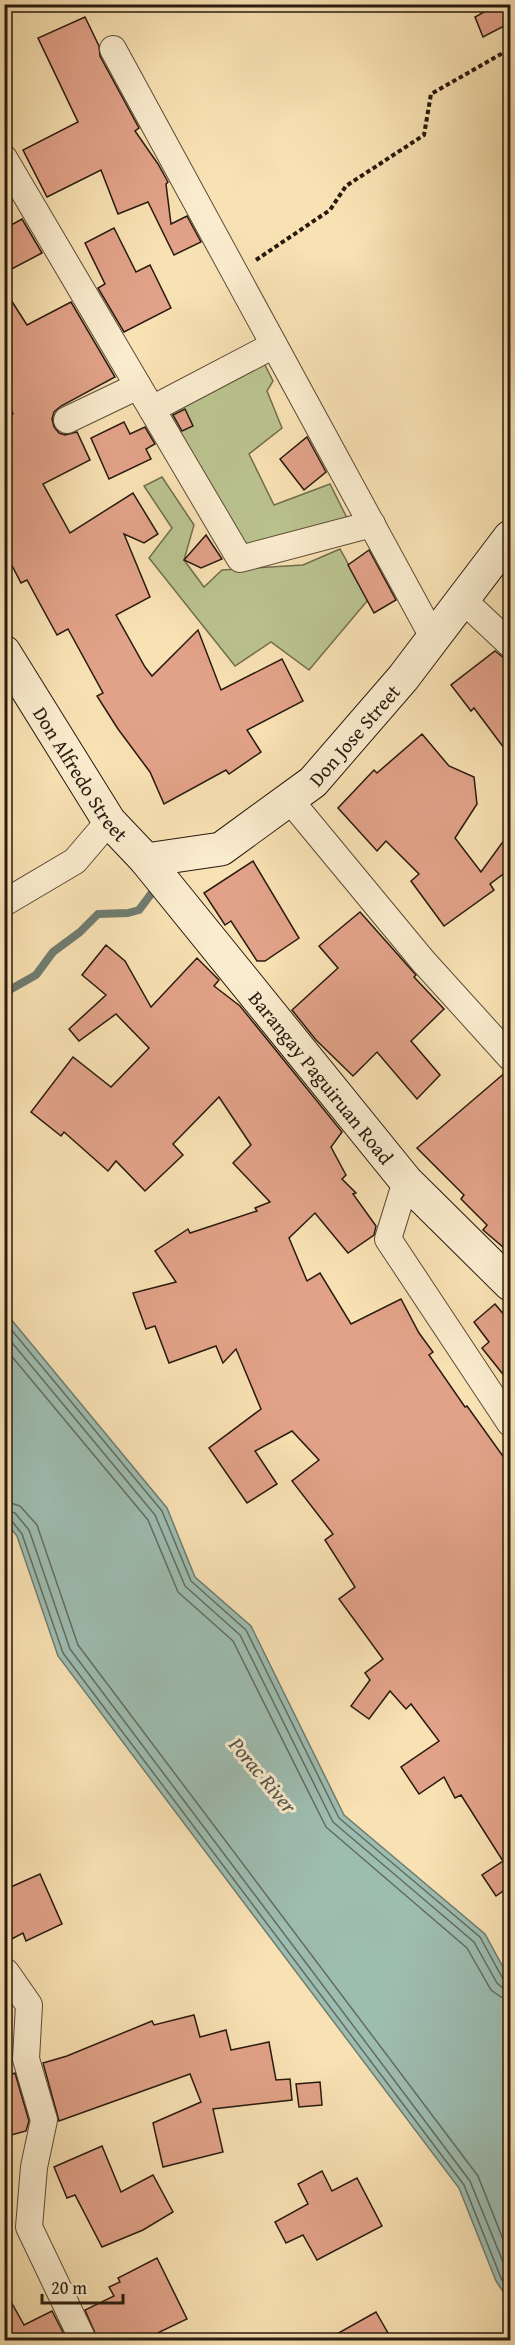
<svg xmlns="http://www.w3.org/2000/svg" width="515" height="2345" font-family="'Gentium Book Plus',serif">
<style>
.green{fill:#bac38f;stroke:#716e4e;stroke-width:1.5}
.water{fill:#9ebdb1;stroke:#6f7c70;stroke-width:1.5}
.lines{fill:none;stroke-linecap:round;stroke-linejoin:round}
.shore{stroke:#636c60;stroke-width:1.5}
.stream{stroke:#6f7c70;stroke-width:8}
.building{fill:#e2a289;stroke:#281a0e;stroke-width:1.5}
.street-casing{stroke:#5c4c37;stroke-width:28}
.secondary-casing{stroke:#281a0e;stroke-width:35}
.path{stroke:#281a0e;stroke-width:4;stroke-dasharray:4.5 3;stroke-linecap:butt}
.street{stroke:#faecce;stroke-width:26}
.secondary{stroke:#faecce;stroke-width:33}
.labels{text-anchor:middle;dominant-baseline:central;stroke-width:6;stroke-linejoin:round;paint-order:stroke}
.street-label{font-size:20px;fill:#281a0e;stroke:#faecce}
.water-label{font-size:21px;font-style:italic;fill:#515347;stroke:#faecce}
</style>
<rect width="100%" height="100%" fill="#f8e1b3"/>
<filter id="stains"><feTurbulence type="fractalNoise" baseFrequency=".00333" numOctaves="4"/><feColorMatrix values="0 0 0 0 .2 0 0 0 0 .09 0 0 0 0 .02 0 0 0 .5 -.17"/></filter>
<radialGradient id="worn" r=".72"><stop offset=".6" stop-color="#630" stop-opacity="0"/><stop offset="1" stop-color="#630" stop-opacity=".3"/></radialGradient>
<g class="green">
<path d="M262,359L273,381L267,391L282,428L249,454L274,505L330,484L349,522L241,547L169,413Z"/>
<path d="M162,477L194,525L184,560L204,587L222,570L303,565L340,549L368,600L309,670L271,642L235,666L149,558L172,528L144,486Z"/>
</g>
<path class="water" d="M5,1312L167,1508L195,1577L251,1626L344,1815L485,1934L510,1980V2302L496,2281L459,2188L58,1656L17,1536L5,1521Z"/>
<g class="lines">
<g class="shore">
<path d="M4,1321L162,1511L191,1581L246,1630L339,1818L480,1937L503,1979L510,1981"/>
<path d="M4,1333L155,1515L185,1586L240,1635L333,1822L474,1942L497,1983L503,1988L510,1989"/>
<path d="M4,1347L148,1520L178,1592L233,1641L326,1827L467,1948L491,1990L501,1997L510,1998"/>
<path d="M4,1501L20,1506L37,1525L78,1645L478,2176L510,2257"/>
<path d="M4,1510L15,1513L29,1530L70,1649L470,2181L510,2279"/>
<path d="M4,1518L11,1520L22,1534L63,1653L464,2185L501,2278L510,2292"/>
</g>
<path class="stream" d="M4,993L36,975L53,952L80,932L98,914L128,913L139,910L154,890"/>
</g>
<g class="building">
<path d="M498,4H510V23L483,37L475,17Z"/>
<path d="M85,17L99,46L100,56L139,128L135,131L158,164L168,182L166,184L171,224L187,216L201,242L174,255L148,202L118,214L101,170L47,197L23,150L78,122L38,38Z"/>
<path d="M22,219L42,253L4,273V229Z"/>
<path d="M114,228L136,272L150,265L171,308L124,332L98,288L105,284L85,243Z"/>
<path d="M4,289L27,325L71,302L115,377L61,406L54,412L52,419L54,427L59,433L65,435L77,432L90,460L43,484L70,533L133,493L158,534L144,543L124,534L150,597L116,615L145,667L152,676L198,630L221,690L282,659L303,701L247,730L261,752L229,774L226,770L164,804L150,772L118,729L97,696L103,693L68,629L57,635L27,580L21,583L4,550V418L13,414L4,395Z"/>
<path d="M185,409L193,426L182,431L173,415Z"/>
<path d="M124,422L130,434L145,427L155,444L146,449L151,459L109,479L91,438Z"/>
<path d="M307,437L326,472L304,490L280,459Z"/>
<path d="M206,535L222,559L201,568L184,560Z"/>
<path d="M369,550L396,600L374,613L348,565Z"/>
<path d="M495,651L510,663V756L474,708L471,711L451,685Z"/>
<path d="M422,734L449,766L474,777L477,804L455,838L481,872L510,832V869L490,884L494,890L444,926L411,881L419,874L386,841L377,851L338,808L374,770L377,773Z"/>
<path d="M253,861L299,938L265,961H257L231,921L225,925L204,893Z"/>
<path d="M360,912L416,975L414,977L444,1009L411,1041L440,1075L417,1099L377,1052L353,1076L316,1040L292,1010L338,968L319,946Z"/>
<path d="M106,945L125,961L151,1007L197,958L219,980L214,986L240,1006L342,1132L331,1147L346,1175L342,1179L356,1193L353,1194L376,1226L374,1235L348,1253L315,1213L289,1238L307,1281L320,1273L351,1324L401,1299L419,1333L433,1352L429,1355L465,1407L467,1406L510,1466V1886L496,1896L482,1875L503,1861L461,1795L455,1798L444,1777L419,1794L401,1767L439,1741L411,1704L406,1709L390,1691L369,1719L351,1706L370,1680L365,1673L383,1659L339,1599L355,1587L325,1540L333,1534L292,1481L319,1460L292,1431L255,1451L277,1484L247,1503L209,1448L261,1409L236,1349L223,1363L216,1346L169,1363L155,1326L146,1329L133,1293L176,1282L155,1251L188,1229L190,1233L257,1211L255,1208L270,1202L233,1163L251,1145L219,1097L173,1144L183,1155L145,1191L116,1161L108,1171L64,1132L61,1136L31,1112L73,1057L111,1087L149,1048L116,1014L79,1041L69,1029L106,995L82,975Z"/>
<path d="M507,1071L510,1072V1253L483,1230L487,1225L461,1199L464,1195L417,1148Z"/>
<path d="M495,1304L510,1322V1383L482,1348L489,1342L474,1322Z"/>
<path d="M40,1874L62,1924L26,1941L23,1933L4,1943V1890Z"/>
<path d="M194,2015L200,2037L226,2030L231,2050L269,2042L276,2080L290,2079L292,2100L213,2109L223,2152L163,2167L153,2123L201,2102L190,2074L59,2121L43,2063L67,2056L152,2021L154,2025Z"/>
<path d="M15,2073L29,2121L26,2131L4,2137V2077Z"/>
<path d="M320,2082L322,2105L299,2107L296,2084Z"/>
<path d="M102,2146L121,2192L153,2175L173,2212L143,2230L102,2247L75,2195L67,2198L54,2167Z"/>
<path d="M322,2171L332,2191L357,2178L382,2226L317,2260L303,2235L286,2243L275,2222L308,2204L298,2184Z"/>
<path d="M157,2258L187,2319L143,2340H98L85,2310L114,2296L109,2287L120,2282L118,2278Z"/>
<path d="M4,2289L24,2325L52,2311L67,2340H4Z"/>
<path d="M376,2312L392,2340H326Z"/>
</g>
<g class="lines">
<defs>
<g id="street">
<path d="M113,49L433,637"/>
<path d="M4,158L240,559L372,524"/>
<path d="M152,409L274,345"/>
<path d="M67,420L138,386"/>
<path d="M461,598L510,644"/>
<path d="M289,799L423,961L510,1057"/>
<path d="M4,903L75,861L109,821"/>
<path d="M406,1181L388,1239L510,1423"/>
<path d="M6,1972L29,2005L26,2059L44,2120L34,2167L29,2227L83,2340"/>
</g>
<g id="secondary">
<path id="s1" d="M4,652L109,821L146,860L406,1181L510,1284"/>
<path id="s2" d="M146,860L221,849L313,782L403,678L510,537"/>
</g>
</defs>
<use href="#street" class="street-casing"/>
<use href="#secondary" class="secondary-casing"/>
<path class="path" d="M256,260L330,210L346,186L424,135L431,94L510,49"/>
<use href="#street" class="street"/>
<use href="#secondary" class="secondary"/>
</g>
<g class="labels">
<g class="street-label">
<text stroke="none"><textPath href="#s2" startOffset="252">Don Jose Street</textPath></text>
<text stroke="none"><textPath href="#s1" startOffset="144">Don Alfredo Street</textPath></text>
<text stroke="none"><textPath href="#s1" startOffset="532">Barangay Paguiruan Road</textPath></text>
</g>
<g class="water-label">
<text transform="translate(263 1775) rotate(50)">Porac River</text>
</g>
</g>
<rect width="515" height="2345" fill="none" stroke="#f8e1b3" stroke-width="24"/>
<rect x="6" y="6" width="503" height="2333" fill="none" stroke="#281a0e" stroke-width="3"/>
<rect x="12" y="12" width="491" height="2321" fill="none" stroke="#281a0e" stroke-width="1.5"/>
<path d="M42 2294v9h81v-9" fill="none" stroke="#281a0e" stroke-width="3"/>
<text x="51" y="2294" font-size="18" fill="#281a0e" stroke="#faecce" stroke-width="4.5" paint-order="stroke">20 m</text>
<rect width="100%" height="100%" filter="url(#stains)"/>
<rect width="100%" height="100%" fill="url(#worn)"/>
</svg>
